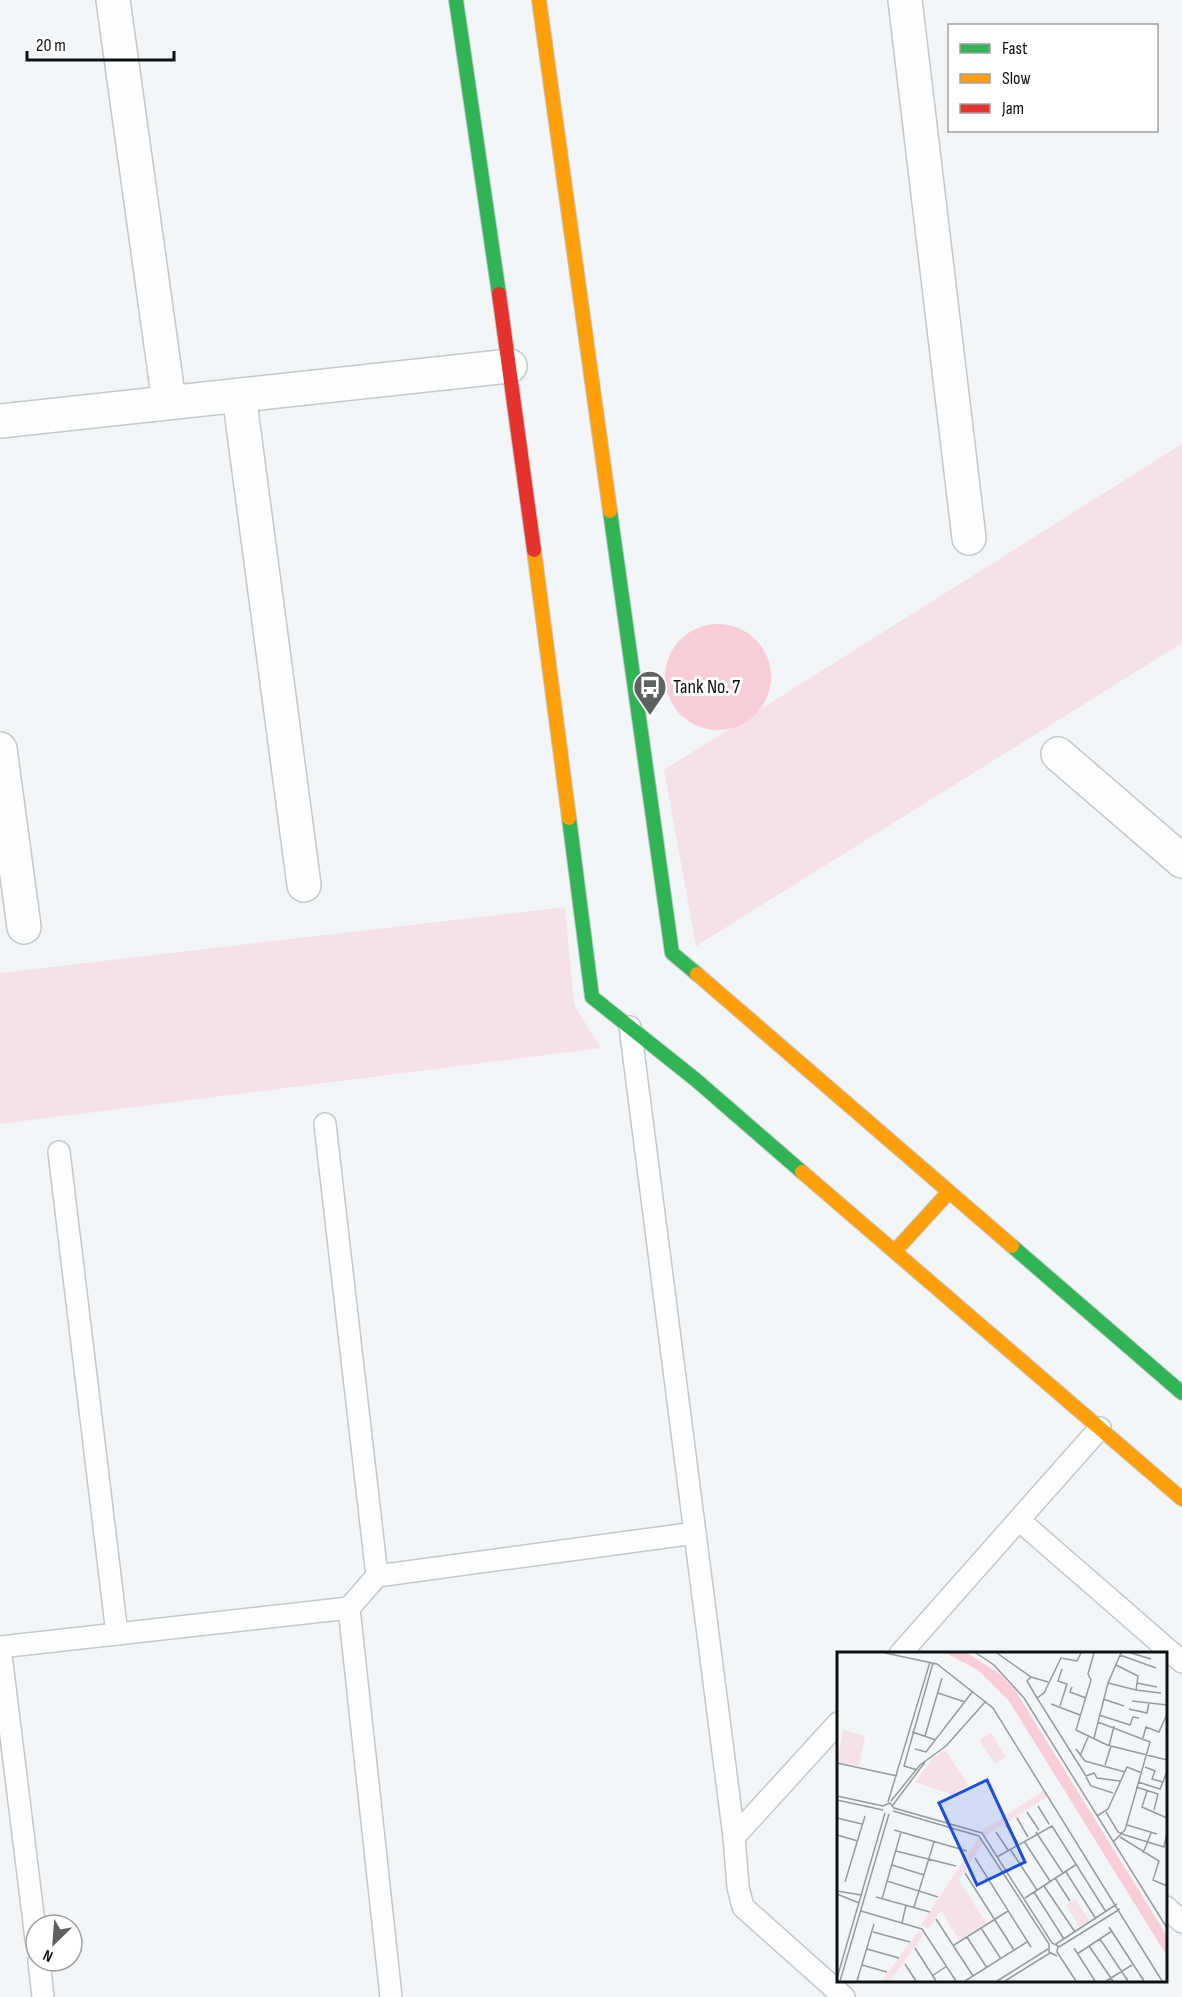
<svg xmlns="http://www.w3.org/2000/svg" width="1182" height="1997" font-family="'Sofia Sans Condensed',sans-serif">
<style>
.green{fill:#f5e2e8}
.water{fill:#f8cdd8}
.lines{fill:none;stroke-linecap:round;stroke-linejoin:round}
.lane-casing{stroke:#c5c8c9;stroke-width:24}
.street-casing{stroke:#c5c8c9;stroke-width:36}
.fast-casing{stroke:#c5c8c9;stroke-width:16}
.slow-casing{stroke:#c5c8c9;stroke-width:16}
.jam-casing{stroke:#c5c8c9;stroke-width:16}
.lane{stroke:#fdfefe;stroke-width:21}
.street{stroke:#fdfefe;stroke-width:33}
.fast{stroke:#30b455;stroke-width:14}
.slow{stroke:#ff9f0a;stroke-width:14}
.jam{stroke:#e5322d;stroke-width:14}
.labels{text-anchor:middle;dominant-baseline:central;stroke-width:6;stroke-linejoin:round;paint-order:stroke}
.poi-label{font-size:20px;fill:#0e1112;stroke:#fff;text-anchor:start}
.inset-road{fill:none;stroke:#979a9c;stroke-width:1.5}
.view{fill:#1d4ed8;fill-opacity:0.15;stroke:#1d4ed8;stroke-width:3}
.inset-edge{fill:none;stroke:#0e1112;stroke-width:3}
</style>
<rect width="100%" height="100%" fill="#f2f6f8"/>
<g class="green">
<path d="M1182,444V643L696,946L664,770Z"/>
<path d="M565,907L574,1005L601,1048L0,1124V973Z"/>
</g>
<circle class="water" cx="718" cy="677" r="53"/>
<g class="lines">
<defs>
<g id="lane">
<path d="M630,1027L734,1837L738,1887L743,1907L844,1997"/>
<path d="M59,1152L117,1634"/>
<path d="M1019,1520L1182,1662"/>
<path d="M377,1576L695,1533"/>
<path d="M349,1608L391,1997"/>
<path d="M900,1654L1100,1428"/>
<path d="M734,1837L838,1723"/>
<path d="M1166,1907L1182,1922"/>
<path d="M36,1939L0,1647L349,1608L377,1576L325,1124"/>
<path d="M39,1961L43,1997"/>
</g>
<g id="street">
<path d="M113,0L169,402"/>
<path d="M905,0L969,538"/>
<path d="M239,395L304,885"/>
<path d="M0,421L510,366"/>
<path d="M0,749L24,927"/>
<path d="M1058,754L1182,861"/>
</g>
<g id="fast">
<path d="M456,0L499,294"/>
<path d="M610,511L672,953L697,974"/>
<path d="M569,818L592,997L696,1080L802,1172"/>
<path d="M1012,1246L1182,1393"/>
</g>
<g id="slow">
<path d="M539,0L610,511"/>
<path d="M534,550L569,818"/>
<path d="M697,974L1012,1246"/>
<path d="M802,1172L1182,1499"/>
<path d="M895,1251L949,1192"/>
</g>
<path id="jam" d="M499,294L534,550"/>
</defs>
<use href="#lane" class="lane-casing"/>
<use href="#street" class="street-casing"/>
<use href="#fast" class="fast-casing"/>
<use href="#slow" class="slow-casing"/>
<use href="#jam" class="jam-casing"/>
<use href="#lane" class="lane"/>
<use href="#street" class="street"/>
<use href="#fast" class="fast"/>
<use href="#slow" class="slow"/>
<use href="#jam" class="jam"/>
</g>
<defs>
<symbol id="bus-pin" viewBox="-11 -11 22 30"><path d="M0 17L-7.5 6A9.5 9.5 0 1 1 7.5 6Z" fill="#5e6162" stroke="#fff"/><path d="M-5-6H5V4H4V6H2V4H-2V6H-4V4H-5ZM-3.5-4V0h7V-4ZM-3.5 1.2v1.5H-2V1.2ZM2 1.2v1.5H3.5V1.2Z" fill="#fff"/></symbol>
</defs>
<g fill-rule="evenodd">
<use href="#bus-pin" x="631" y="668" width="38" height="52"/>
</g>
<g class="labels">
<g class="poi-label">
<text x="673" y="687">Tank No. 7</text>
</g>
</g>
<g transform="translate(837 1652)">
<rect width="330" height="330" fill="#f2f6f8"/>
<path d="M6,78L28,84L22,114L0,110ZM154,81L169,105L158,112L142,88ZM108,97L131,133L117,143L78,130L94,108ZM206,139L210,145L148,184L144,179ZM142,185L146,191L122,228L149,271L122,288L104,258L91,277L84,273ZM238,247L253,270L243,276L229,253ZM82,278L87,282L53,329H45Z" fill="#f5e2e8"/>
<path d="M109,1H130L163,22L178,38L330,284V304L172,49L141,18Z" fill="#f8cdd8"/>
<path class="inset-road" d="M48,1L100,12L156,56L325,329M139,1L157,13L187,46L330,276M160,1L194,25L211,30M244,1L240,9L224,6L207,41L200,46L249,124L257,121L260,126L283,129M257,1L251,22L254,28L239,78L270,93L330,108M294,1L314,7M283,3L319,16M279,13L301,24L299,38L324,41M194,25L190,29L200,46M271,31L299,38M300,31L320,35M235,35L233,40L249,46M101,41L128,50M266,47L287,54M295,49L330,53M214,52L243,63M223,54L230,32L221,29L225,17M292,57L310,61L312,51M262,63L293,73L296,65L302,66M261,70L313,90L288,178L276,190M75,80L99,88M88,84L105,26M257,86L271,31L284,1M306,86L309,75L322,80L330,62M272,94L277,74M78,97L89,100L136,39M239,97L248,109L288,120M243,104L252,83M0,111L60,124M268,113L274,94M308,115L318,119L315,127L326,130L330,119M80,118L67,114L96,11M249,125L254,134L276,141M301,130L323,137L326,130M299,135L321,142L317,158M310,139L305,155L330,166M0,144L46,154L53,151L57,156L145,181L215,291L221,294L220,300L239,329M0,148L46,158M54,149L83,113L109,94L149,49M51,150L93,10M56,153L88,110M201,154L212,172M56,159L142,184L212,292V300L220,304M190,160L202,178M269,160L281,180L288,183L327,195L330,181M260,164L271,157L290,115L305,121M0,166L25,172M180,166L191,185M169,173L181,191M290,173L320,182M57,178L130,199M159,180L171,198M199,180L226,221M0,183L21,189M283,185L322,209L316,228L330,234M187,189L213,229M173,197L200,238M59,199L119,214M306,201L314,181M160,205L215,174L269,260M138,206L194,295M55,213L87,223M229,220L259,267M128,221L177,298M218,226L233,249M50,229L101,245M8,230L28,164M207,234L238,280M0,239L24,243M197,240L227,287M0,242L22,251M39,245L93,260M188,246L240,212M45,247L64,180M77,255L97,190M24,259L85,277L119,329M99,267L136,324M65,271L69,253M272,275L307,329M144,276L164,307M36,280L73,290M130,285L150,316M263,287L291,329M219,292L280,252M117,293L171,259M252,294L276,329M222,295L283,257M78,296L99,329M237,296L258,329M30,297L62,306M240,302L275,279M68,312L79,329M25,313L50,320M95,324L110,314M0,326L48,161M3,329L52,162M20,329L37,272M128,329L190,290M160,329L211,297M168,329L213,301M269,329L295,313"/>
<path class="view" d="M150,128L188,210L140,233L102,151Z"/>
<rect width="330" height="330" class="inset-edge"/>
</g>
<rect x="948" y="24" width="210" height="108" fill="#ffffff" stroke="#9fa0a0" stroke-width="1.5"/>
<rect x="960" y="44" width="30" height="9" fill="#30b455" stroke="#9fa0a0" stroke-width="1.5"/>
<text x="1002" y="54" font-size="18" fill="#0e1112">Fast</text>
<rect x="960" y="74" width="30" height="9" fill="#ff9f0a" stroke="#9fa0a0" stroke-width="1.5"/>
<text x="1002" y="84" font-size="18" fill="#0e1112">Slow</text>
<rect x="960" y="104" width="30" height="9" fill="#e5322d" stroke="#9fa0a0" stroke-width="1.5"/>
<text x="1002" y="114" font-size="18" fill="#0e1112">Jam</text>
<g transform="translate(54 1943) rotate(205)"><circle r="28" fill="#ffffff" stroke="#9fa0a0" stroke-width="1.5"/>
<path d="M0-4.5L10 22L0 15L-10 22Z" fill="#5e6162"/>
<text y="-9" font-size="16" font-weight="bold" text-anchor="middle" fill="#0e1112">N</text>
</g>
<path d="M27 51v9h147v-9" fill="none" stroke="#0e1112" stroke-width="3"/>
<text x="36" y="51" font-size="18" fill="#0e1112" stroke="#ffffff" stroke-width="4.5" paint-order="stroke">20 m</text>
</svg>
